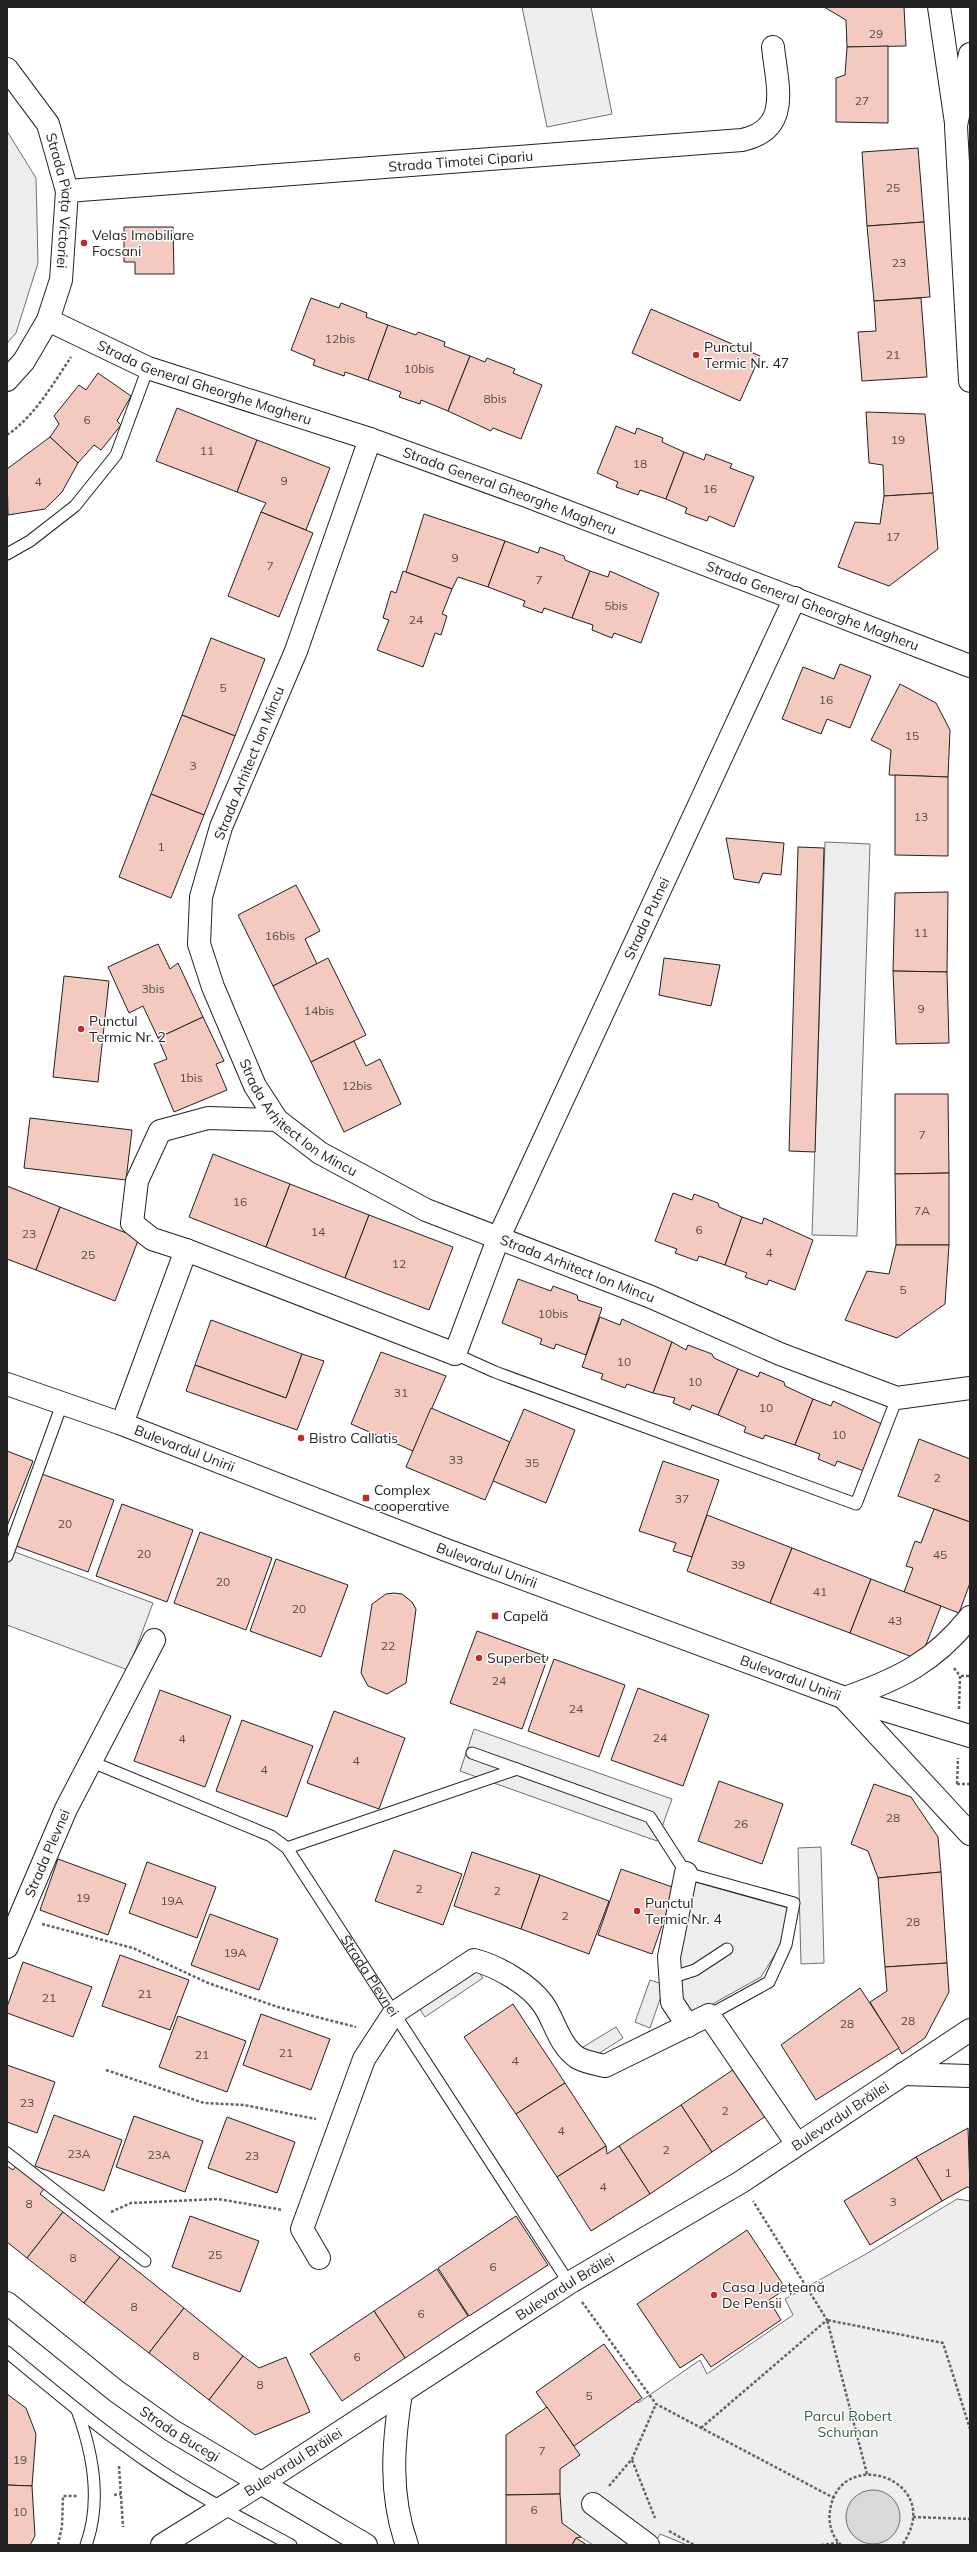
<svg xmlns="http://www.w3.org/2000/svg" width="977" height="2552" font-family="Mulish,sans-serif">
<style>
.green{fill:#eee;stroke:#6f6f6f}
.parking{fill:#ededed;stroke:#6f6f6f}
.water{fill:#d9d9d9;stroke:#6f6f6f}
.building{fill:#f3c9c0;stroke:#222}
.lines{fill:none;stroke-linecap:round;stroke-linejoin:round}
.service-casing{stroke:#222;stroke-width:13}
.minor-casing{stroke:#222;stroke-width:24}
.secondary-casing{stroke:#222;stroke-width:24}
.primary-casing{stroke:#222;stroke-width:24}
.path{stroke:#646464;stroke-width:2.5;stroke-dasharray:3 2;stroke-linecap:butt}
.service{stroke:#fff;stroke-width:11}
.minor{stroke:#fff;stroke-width:22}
.secondary{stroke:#fff;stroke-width:22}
.primary{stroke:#fff;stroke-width:22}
.poi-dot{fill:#c62828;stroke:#fff;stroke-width:1.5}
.labels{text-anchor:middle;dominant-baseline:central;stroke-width:3;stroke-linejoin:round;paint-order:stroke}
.number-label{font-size:12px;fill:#564c4a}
.street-label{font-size:14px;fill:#222;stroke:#fff}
.poi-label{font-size:14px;fill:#222;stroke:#fff;text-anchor:start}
.park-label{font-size:14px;fill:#2f5e38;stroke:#fff}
</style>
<rect width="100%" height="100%" fill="#fff"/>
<g class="green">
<path d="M522,7H591L612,114L547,127Z"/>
<path d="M957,2199L970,2201V2545H687L660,2534L654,2545H593L556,2520L542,2455L629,2390L638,2403L700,2360L707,2374L793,2315L785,2299L866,2254Z"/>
</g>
<g class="parking">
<path d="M7,131L36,178L38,263L16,333L7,343Z"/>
<path d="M825,842L870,844L857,1236L812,1235Z"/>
<path d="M12,1551L153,1603L128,1670L7,1625V1564Z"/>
<path d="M474,1729L672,1799L657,1841L460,1771Z"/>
<path d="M821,1847L824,1963L801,1964L798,1848Z"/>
<path d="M695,1882L788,1908L782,1943L761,1977L689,2017L677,1995L678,1942Z"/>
<path d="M473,1964L483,1978L425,2017L416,2003Z"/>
<path d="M650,1980L665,1985L650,2028L635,2022Z"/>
<path d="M616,2027L623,2038L590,2059L583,2047Z"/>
</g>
<circle class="water" cx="873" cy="2517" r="27"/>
<g class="building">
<path d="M824,7H904L906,46L847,47L846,20Z"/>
<path d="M888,46V123L836,122V78L845,75L847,47Z"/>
<path d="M918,148L924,222L867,226L862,152Z"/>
<path d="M924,222L930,297L874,301L867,226Z"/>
<path d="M124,227H173L174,274H135V262H124Z"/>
<path d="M311,298L339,308L341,303L367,313L366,317L388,325L368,380L345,372L344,376L313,365L315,360L291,350Z"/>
<path d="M921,298L927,377L862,381L858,332L876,331L874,301Z"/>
<path d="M651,309L760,356L740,401L632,353Z"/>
<path d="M388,325L416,335L418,332L445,342L444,346L470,356L448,411L421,400L420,404L399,397L401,392L368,380Z"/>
<path d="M470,356L485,362L487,358L515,369L513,373L542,385L521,439L493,428L491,431L448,411Z"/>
<path d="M98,373L131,396L117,421L121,425L101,450L94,445L78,463L50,437L59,424L54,416L79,385L86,390Z"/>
<path d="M177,408L257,440L237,492L156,461Z"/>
<path d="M866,412L925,414L933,493L884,496L883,465L869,463Z"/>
<path d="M616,426L635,434L637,428L663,438L662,442L684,452L666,499L640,490L638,495L616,487L618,482L597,473Z"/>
<path d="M50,437L78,463L62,492L45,509L8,515L7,469Z"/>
<path d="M257,440L330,468L306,530L261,512L266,503L237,492Z"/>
<path d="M684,452L704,460L706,454L732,464L730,468L754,477L734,527L709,516L707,521L685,513L687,508L666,499Z"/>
<path d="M933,493L938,549L889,586L838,567L855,522L880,524L884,496Z"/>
<path d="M261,512L313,533L279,617L228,596Z"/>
<path d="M424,514L505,541L488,587L458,577L452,589L406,572Z"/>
<path d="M505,541L538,553L540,547L564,556L565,560L590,571L572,618L544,608L542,613L523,606L525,601L488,587Z"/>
<path d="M403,571L452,589L442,614L447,616L441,635L435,633L423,667L377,650L389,620L383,618L391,591L396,593Z"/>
<path d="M590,571L608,577L610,571L659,593L641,643L614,633L612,638L592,630L593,625L572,618Z"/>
<path d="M211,638L265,659L235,736L182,715Z"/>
<path d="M840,664L871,676L850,728L827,719L821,734L782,719L803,667L834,679Z"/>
<path d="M900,684L936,703L950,730L948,777L889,775L891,750L871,740Z"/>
<path d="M182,715L235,736L204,815L151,794Z"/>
<path d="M895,775L948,777V856L895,855Z"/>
<path d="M151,794L204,815L171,898L119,877Z"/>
<path d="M726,838L784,843L781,875L763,873L759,883L734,879Z"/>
<path d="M798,847L824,848L815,1152L789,1151Z"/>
<path d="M296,885L320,931L305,939L317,964L273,986L238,915Z"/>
<path d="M948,892L947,972L893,971L895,893Z"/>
<path d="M158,944L170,969L178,963L203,1017L158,1038L143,1006L129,1013L108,967Z"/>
<path d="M328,958L366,1035L311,1062L273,986Z"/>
<path d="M664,958L720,965L711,1006L659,995Z"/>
<path d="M893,971L947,972L949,1043L896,1044Z"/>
<path d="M64,976L109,981L98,1082L53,1077Z"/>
<path d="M203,1017L224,1061L216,1064L227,1090L174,1112L154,1064L167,1059L158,1038Z"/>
<path d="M354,1041L366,1066L380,1059L401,1104L344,1132L311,1062Z"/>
<path d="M895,1094H948L949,1173L895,1174Z"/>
<path d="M30,1118L132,1130L126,1180L24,1168Z"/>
<path d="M213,1154L290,1184L266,1247L189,1217Z"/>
<path d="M949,1173V1245H896L895,1174Z"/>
<path d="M290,1184L369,1215L345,1278L266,1247Z"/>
<path d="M7,1186L60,1207L36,1270L7,1259Z"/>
<path d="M673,1193L692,1200L694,1194L718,1203L719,1207L742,1217L725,1265L699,1256L697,1261L675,1253L677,1249L655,1241Z"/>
<path d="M60,1207L139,1238L115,1301L36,1270Z"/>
<path d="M369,1215L453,1247L429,1310L345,1278Z"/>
<path d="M742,1217L762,1224L764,1218L813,1240L795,1290L769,1280L767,1285L745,1277L747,1273L725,1265Z"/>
<path d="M896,1245H949L945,1304L897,1338L845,1320L867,1271L889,1274Z"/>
<path d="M518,1279L551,1291L553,1286L577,1295L578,1300L602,1308L586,1355L556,1344L554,1349L540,1344L542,1339L502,1323Z"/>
<path d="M600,1317L620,1325L622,1319L672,1342L653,1393L627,1384L625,1388L601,1379L603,1374L582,1367Z"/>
<path d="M211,1320L302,1354L286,1398L195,1365Z"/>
<path d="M672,1342L686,1350L688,1345L712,1354L714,1358L738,1369L718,1415L692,1405L690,1410L673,1403L675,1398L653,1393Z"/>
<path d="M381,1352L446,1376L413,1451L351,1424Z"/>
<path d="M302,1354L324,1361L297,1430L186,1391L195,1365L286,1398Z"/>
<path d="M738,1369L758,1377L760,1372L784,1382L785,1386L813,1399L795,1445L765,1435L763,1439L744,1432L746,1427L718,1415Z"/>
<path d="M813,1399L831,1406L833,1401L882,1424L864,1471L837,1461L835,1466L818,1459L820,1454L795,1445Z"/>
<path d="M431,1408L510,1442L485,1500L406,1467Z"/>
<path d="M524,1409L575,1430L546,1503L493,1481Z"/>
<path d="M919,1439L970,1459V1522L898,1496Z"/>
<path d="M7,1451L33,1461L7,1526Z"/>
<path d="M663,1461L719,1480L692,1557L673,1551L676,1543L639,1531Z"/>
<path d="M42,1474L114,1500L88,1572L16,1546Z"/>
<path d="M122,1504L193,1530L167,1602L96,1576Z"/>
<path d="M934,1509L970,1522V1583L959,1613L904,1592L913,1568L906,1566L915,1541L921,1543Z"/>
<path d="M707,1515L792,1548L770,1603L687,1571Z"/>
<path d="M200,1532L272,1558L246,1630L174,1603Z"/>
<path d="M792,1548L871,1579L850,1633L770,1603Z"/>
<path d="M276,1559L348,1585L321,1657L250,1631Z"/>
<path d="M871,1579L941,1606L920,1660L850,1633Z"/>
<path d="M394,1593L402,1594L412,1602L416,1609L406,1683L387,1694L368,1686L361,1673L372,1604L386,1594Z"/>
<path d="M477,1631L548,1657L522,1729L450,1703Z"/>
<path d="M554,1659L625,1685L599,1757L528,1731Z"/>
<path d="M638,1688L709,1715L683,1786L611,1760Z"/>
<path d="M160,1690L231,1716L205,1787L134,1761Z"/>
<path d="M334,1711L405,1738L379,1809L307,1783Z"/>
<path d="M242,1720L313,1746L287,1817L216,1791Z"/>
<path d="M719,1781L783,1804L762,1864L698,1841Z"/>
<path d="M874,1784L911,1797L938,1837L941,1872L878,1878L868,1851L851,1844Z"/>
<path d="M394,1850L462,1874L443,1925L375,1901Z"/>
<path d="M472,1852L540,1875L521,1929L454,1906Z"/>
<path d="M58,1859L126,1884L108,1935L40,1910Z"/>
<path d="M147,1862L216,1887L197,1938L129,1913Z"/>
<path d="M621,1869L675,1888L652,1954L598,1935Z"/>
<path d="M941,1872L947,1963L885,1967L878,1878Z"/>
<path d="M540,1875L609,1901L589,1954L521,1929Z"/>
<path d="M210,1914L278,1939L259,1990L191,1965Z"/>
<path d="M120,1955L189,1980L170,2030L102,2006Z"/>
<path d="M23,1962L92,1987L73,2037L7,2013V2007Z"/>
<path d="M947,1963L949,1992L925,2038L902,2054L870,2002L887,1991L885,1967Z"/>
<path d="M860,1988L899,2048L816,2100L781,2045Z"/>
<path d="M513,2004L565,2083L516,2114L464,2037Z"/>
<path d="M261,2014L330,2039L311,2090L243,2065Z"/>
<path d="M178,2016L246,2041L227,2092L159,2067Z"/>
<path d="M7,2065L55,2082L37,2133L7,2122Z"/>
<path d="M737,2067L769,2114L712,2152L681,2105Z"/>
<path d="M565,2083L606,2146L557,2177L516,2114Z"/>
<path d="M681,2105L712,2152L650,2194L619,2146Z"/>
<path d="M54,2115L122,2140L104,2191L35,2166Z"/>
<path d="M134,2116L203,2141L185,2192L116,2167Z"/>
<path d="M227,2117L295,2142L277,2193L208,2168Z"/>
<path d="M968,2128L970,2188L967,2187L942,2201L916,2157Z"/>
<path d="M606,2146L607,2154L619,2146L650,2194L591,2231L557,2177Z"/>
<path d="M916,2157L942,2201L870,2245L844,2201Z"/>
<path d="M7,2166L13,2170L16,2166L44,2189L40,2194L63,2212L27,2258L7,2242Z"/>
<path d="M63,2212L120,2257L84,2303L27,2258Z"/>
<path d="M190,2216L259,2241L240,2292L172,2267Z"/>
<path d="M516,2216L548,2265L469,2316L438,2268Z"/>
<path d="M747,2230L786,2289L769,2300L781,2320L711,2367L702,2354L680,2368L637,2304Z"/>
<path d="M120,2257L184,2308L149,2353L84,2303Z"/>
<path d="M437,2269L468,2316L405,2358L374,2311Z"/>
<path d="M184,2308L243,2356L209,2400L149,2353Z"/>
<path d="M374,2311L405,2358L342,2401L310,2354Z"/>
<path d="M604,2344L642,2398L574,2446L536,2392Z"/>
<path d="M243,2356L259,2368L286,2357L310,2412L255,2435L209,2400Z"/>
<path d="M7,2394L26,2408L36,2434L32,2486L7,2485Z"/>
<path d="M547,2407L580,2455L560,2469V2494L506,2495V2435Z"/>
<path d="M7,2485L32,2486L35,2536L30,2545H7Z"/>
<path d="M560,2494L562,2523L581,2537L576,2538L572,2545H506V2495Z"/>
<path d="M576,2538L587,2545H572Z"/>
</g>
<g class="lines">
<defs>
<g id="service">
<path d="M7,554L30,541L75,506L116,455L148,368"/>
<path d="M455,1354L495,1372L856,1504L897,1398"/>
<path d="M7,1556L62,1404"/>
<path d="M472,1753L650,1817L686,1873L794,1903L786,1945L769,1982L709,2015"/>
<path id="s1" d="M92,1762L271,1836L287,1848L569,2283"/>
<path d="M287,1848L517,1769"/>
<path d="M670,1978L695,1970L727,1949"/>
<path d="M7,2153L145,2261"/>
<path d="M7,2352C53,2390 99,2429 149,2463C194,2494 243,2519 291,2545"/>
<path d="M77,2410C93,2453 102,2501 86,2545"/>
</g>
<g id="minor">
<path d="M939,7L956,123"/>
<path id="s2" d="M7,69L48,124L67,191L61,280L48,320L24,361L7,380"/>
<path id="s3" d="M67,191L742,140C792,129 777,86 773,47"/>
<path id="s4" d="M48,320L148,368L370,439L524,495L970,666"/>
<path id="s5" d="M370,439L296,651L221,827L201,897L199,944L213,987L255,1086L277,1120L320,1153L426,1210L651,1297L780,1354L897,1398L970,1388"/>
<path d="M186,1250L152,1239L132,1223L137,1181L160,1131L208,1118L277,1120"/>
<path id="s6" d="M122,1424L186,1250L455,1354L498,1239L795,598"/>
<path d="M686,1873L669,1957L672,2002L688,2026"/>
<path id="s7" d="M7,1947L66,1809L154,1640"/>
<path d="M319,2258L302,2229L364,2059L394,2013L474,1960C497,1966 529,1984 543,2004C555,2021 559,2046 578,2058C585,2062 596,2064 605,2066L709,2015L797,2144"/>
<path d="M593,2504L648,2545"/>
</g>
<g id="secondary">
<path d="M970,54L956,126L970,381"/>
<path d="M903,2074L970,2076"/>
<path id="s8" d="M262,2483L569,2283L741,2182L970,2030"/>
</g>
<g id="primary">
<path id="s9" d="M7,1384L122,1424L446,1550L845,1698L970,1736"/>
<path d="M845,1698C899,1679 934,1662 970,1617"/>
<path d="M845,1699L970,1834"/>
<path id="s10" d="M7,2303L116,2391L171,2430L366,2545"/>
<path d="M401,2393C393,2444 389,2495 407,2545"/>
<path d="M162,2545L262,2483"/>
</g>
</defs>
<use href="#service" class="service-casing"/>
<use href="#minor" class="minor-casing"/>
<use href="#secondary" class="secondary-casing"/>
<use href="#primary" class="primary-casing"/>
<g class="path">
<path d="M7,435C34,417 53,384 71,357"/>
<path d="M954,1668L960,1676L959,1709"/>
<path d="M961,1676H970"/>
<path d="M957,1784L958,1758"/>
<path d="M957,1784H970"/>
<path d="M42,1924L133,1948L208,1983L278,2007L356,2027"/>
<path d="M106,2070L204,2103L244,2105L316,2119"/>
<path d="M111,2212L131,2203L218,2199L283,2210"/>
<path d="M582,2302L656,2404L834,2498"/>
<path d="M701,2428L827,2320L753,2201"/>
<path d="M632,2460L655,2518"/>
<path d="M119,2466L123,2527"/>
<path d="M867,2474L827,2320L943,2343L970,2429"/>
<path d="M609,2486L632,2459L656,2404"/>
<path d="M114,2495L121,2494"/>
<path d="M913,2517L970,2519"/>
<path d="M669,2531L694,2545"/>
<path d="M58,2545L62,2526L63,2496H77"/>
<path d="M821,2545L838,2543"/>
<path d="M841,2545C832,2537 828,2523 830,2511C839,2443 948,2480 902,2545"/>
</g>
<use href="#service" class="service"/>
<use href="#minor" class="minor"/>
<use href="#secondary" class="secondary"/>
<use href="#primary" class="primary"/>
</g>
<g class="poi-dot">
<circle cx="84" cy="243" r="4"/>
<circle cx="696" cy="355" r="4"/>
<circle cx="81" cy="1029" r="4"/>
<circle cx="301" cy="1438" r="4"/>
<rect x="362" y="1494" width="8" height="8" rx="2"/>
<rect x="491" y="1612" width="8" height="8" rx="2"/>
<circle cx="479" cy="1658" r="4"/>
<circle cx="637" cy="1911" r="4"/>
<circle cx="714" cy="2295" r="4"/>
</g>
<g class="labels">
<g class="number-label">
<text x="876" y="33">29</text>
<text x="862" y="100">27</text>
<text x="893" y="187">25</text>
<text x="899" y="262">23</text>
<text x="340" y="338">12bis</text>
<text x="893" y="354">21</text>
<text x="419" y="368">10bis</text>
<text x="495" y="398">8bis</text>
<text x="87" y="419">6</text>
<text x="898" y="439">19</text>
<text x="207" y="450">11</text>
<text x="640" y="463">18</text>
<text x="284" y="480">9</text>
<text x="38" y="481">4</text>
<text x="710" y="488">16</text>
<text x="893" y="536">17</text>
<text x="455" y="557">9</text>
<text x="270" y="565">7</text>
<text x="539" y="579">7</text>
<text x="616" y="605">5bis</text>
<text x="416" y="619">24</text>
<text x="223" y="687">5</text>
<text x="826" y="699">16</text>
<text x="912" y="735">15</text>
<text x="193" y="765">3</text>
<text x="921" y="816">13</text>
<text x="161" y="846">1</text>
<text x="921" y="932">11</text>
<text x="280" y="935">16bis</text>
<text x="153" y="988">3bis</text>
<text x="921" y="1008">9</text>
<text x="319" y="1010">14bis</text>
<text x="191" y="1077">1bis</text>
<text x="357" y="1085">12bis</text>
<text x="922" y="1134">7</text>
<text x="240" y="1201">16</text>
<text x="922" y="1210">7A</text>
<text x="699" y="1229">6</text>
<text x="318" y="1231">14</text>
<text x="29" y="1233">23</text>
<text x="769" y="1252">4</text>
<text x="88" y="1254">25</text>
<text x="399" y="1263">12</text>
<text x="903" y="1289">5</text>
<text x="553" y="1313">10bis</text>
<text x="624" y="1361">10</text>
<text x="695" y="1381">10</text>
<text x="401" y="1392">31</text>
<text x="766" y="1407">10</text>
<text x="839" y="1434">10</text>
<text x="456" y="1459">33</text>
<text x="532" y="1462">35</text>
<text x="937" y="1477">2</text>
<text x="682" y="1498">37</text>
<text x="65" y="1523">20</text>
<text x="144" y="1553">20</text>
<text x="940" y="1554">45</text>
<text x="738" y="1564">39</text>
<text x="223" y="1581">20</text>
<text x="820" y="1591">41</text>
<text x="299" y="1608">20</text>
<text x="895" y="1620">43</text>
<text x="388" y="1645">22</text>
<text x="499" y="1680">24</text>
<text x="576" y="1708">24</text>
<text x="660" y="1737">24</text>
<text x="182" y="1738">4</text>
<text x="356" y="1760">4</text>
<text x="264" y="1769">4</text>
<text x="893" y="1817">28</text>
<text x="741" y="1823">26</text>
<text x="419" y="1888">2</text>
<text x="497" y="1890">2</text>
<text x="83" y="1897">19</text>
<text x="172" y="1900">19A</text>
<text x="565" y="1915">2</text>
<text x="913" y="1921">28</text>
<text x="235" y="1952">19A</text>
<text x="145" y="1993">21</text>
<text x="49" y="1997">21</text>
<text x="908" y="2020">28</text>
<text x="847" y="2023">28</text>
<text x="286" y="2052">21</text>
<text x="202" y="2054">21</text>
<text x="515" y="2060">4</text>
<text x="27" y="2102">23</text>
<text x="725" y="2110">2</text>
<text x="561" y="2130">4</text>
<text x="666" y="2149">2</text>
<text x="79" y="2153">23A</text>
<text x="159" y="2154">23A</text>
<text x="252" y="2155">23</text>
<text x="948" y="2172">1</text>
<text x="603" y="2186">4</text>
<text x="893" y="2201">3</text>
<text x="29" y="2203">8</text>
<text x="215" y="2254">25</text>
<text x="73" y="2257">8</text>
<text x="493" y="2266">6</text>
<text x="134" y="2306">8</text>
<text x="421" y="2313">6</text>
<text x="196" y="2355">8</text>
<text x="357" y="2356">6</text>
<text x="260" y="2384">8</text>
<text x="589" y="2395">5</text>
<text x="542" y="2450">7</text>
<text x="20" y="2459">19</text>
<text x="534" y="2509">6</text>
<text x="20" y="2511">10</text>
</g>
<g class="street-label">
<text stroke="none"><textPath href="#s3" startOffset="395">Strada Timotei Cipariu</textPath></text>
<text stroke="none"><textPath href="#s2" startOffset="147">Strada Piața Victoriei</textPath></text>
<text stroke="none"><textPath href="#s4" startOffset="169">Strada General Gheorghe Magheru</textPath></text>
<text stroke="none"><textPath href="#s4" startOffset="493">Strada General Gheorghe Magheru</textPath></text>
<text stroke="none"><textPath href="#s4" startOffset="817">Strada General Gheorghe Magheru</textPath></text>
<text transform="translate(249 763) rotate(-68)">Strada Arhitect Ion Mincu</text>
<text stroke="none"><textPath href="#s6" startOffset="950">Strada Putnei</textPath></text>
<text stroke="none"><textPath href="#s5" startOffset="742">Strada Arhitect Ion Mincu</textPath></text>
<text stroke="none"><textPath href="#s5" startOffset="1066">Strada Arhitect Ion Mincu</textPath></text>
<text stroke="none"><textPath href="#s9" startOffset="189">Bulevardul Unirii</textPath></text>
<text stroke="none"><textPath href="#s9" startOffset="513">Bulevardul Unirii</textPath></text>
<text stroke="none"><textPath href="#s9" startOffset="837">Bulevardul Unirii</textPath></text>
<text stroke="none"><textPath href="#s7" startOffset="102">Strada Plevnei</textPath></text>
<text stroke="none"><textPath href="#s1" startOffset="366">Strada Plevnei</textPath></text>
<text stroke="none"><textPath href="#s8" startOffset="685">Bulevardul Brăilei</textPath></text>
<text stroke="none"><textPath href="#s8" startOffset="361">Bulevardul Brăilei</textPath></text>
<text stroke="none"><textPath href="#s10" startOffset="217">Strada Bucegi</textPath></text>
<text transform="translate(293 2462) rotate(-33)">Bulevardul Brăilei</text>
</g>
<g class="poi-label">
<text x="92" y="235">Velas Imobiliare<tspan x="92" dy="16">Focsani</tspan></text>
<text x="704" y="347">Punctul<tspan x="704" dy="16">Termic Nr. 47</tspan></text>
<text x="89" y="1021">Punctul<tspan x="89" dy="16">Termic Nr. 2</tspan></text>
<text x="309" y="1438">Bistro Callatis</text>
<text x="374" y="1490">Complex<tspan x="374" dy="16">cooperative</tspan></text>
<text x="503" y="1616">Capelă</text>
<text x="487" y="1658">Superbet</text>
<text x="645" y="1903">Punctul<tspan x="645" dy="16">Termic Nr. 4</tspan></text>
<text x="722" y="2287">Casa Județeană<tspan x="722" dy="16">De Pensii</tspan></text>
</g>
<g class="park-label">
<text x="848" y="2416">Parcul Robert<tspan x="848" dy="16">Schuman</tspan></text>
</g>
</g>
<rect width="977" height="2552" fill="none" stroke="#222222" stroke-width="16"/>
</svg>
